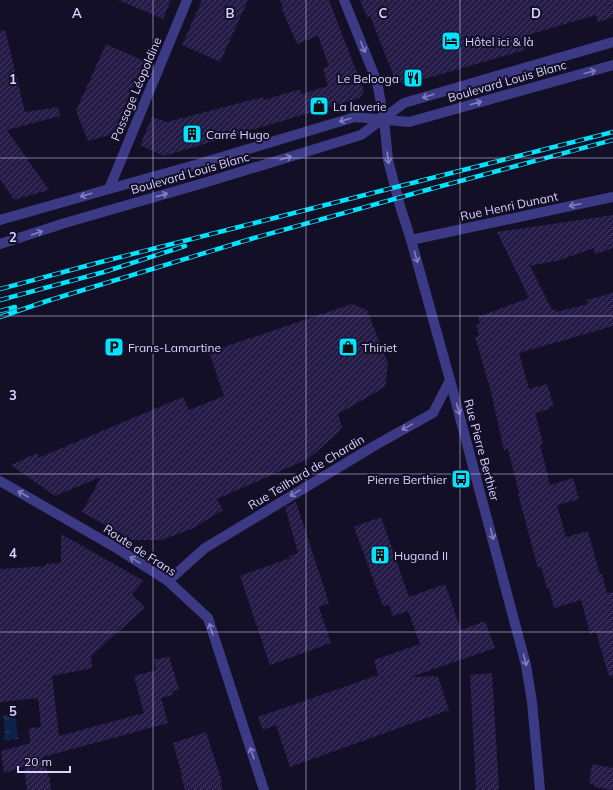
<svg xmlns="http://www.w3.org/2000/svg" width="613" height="790" font-family="Mulish,sans-serif">
<style>
.water{fill:url(#water-ripples)}
.building{fill:url(#building-hatch)}
.lines{fill:none;stroke-linecap:round;stroke-linejoin:round}
.minor{stroke:#3d3a85;stroke-width:10}
.rail-casing{stroke:#00e5ff;stroke-width:4.5}
.rail{stroke:#130f26;stroke-width:3;stroke-dasharray:9;stroke-linecap:butt}
.oneway{stroke:#837fbc}
.grid{fill:none;stroke:#d9d4ff;stroke-width:1;stroke-opacity:0.55}
.labels{text-anchor:middle;dominant-baseline:central;stroke-width:4;stroke-linejoin:round;paint-order:stroke}
.poi-label{font-size:12px;fill:#d9d4ff;stroke:#130f26;text-anchor:start}
.street-label{font-size:12px;fill:#d9d4ff;stroke:#130f26}
.grid-label{font-size:13px;text-anchor:middle;font-weight:bold;fill:#d9d4ff;stroke:#130f26;stroke-width:4;stroke-linejoin:round;paint-order:stroke}
</style>
<defs>
<pattern id="water-ripples" width="26" height="14" patternUnits="userSpaceOnUse"><rect width="26" height="14" fill="#0c2248"/><path d="M2 4q2-2 4 0t4 0M15 11q2-2 4 0t4 0" fill="none" stroke="#2f4163"/></pattern>
<pattern id="building-hatch" width="6" height="6" patternUnits="userSpaceOnUse"><rect width="6" height="6" fill="#241b47"/><path d="M-1 1l2-2M0 6l6-6M5 7l2-2" fill="none" stroke="#433b63"/></pattern>
</defs>
<rect width="100%" height="100%" fill="#130f26"/>
<path class="water" d="M15,713L18,739H11L8,742L3,738L5,735L3,715Z"/>
<g class="building">
<path d="M118,0H171L163,19Z"/>
<path d="M202,0H248L220,62L182,45Z"/>
<path d="M280,0H329L364,91L360,98L164,156L140,145L152,117L167,122L263,97L264,100L300,89L301,94L328,86L323,68L329,66L318,36L297,44L281,7H283Z"/>
<path d="M360,0H613V17L598,22L596,15L521,37L525,50L407,84L394,81V77L370,16L367,17Z"/>
<path d="M5,30L25,112L58,107L60,116L7,130L49,190L14,200L0,179V31Z"/>
<path d="M106,44L144,61L113,134L88,141L76,111Z"/>
<path d="M613,215V248L595,254L594,248L560,260L530,266L552,310L556,309V312L588,304L587,300L613,293V326L519,353L529,389L547,384L554,406L549,407V409L535,413L543,443L540,444L550,485L573,478L579,499L557,505L566,537L588,531L600,575L602,574L607,593L613,592V676H609L596,632L590,634L581,600L554,608L549,588L547,589L541,567L538,568L518,494L519,493L508,449L504,450L491,392L475,337L479,336L476,325L480,324L478,317L529,298L497,232Z"/>
<path d="M352,304L367,310L388,364L385,387L338,414L342,427L338,433L308,459L217,499L223,510L192,529L161,540H132L82,512L101,477L55,496L11,465L37,453L38,458L183,397L189,410L224,396L209,352Z"/>
<path d="M296,502L329,603L319,607L331,643L270,665L240,576L290,558L289,556L298,553L285,507Z"/>
<path d="M381,517L409,597L445,584L461,630L485,621L495,648L411,677L438,676L449,710L290,767L276,725L263,730L258,717L378,675L374,660L420,644L408,611L393,616L389,605L383,606L354,527Z"/>
<path d="M61,534L144,581L132,594L145,608L91,656L92,668L52,676L59,736L144,713L134,676L156,670L154,660L169,656L179,690L172,691L173,695L161,698L168,723L43,757L50,779L51,790H27L24,767L4,773L1,751L30,743L29,728L41,727L38,698L0,702V569L46,566V564L61,563Z"/>
<path d="M492,673L499,790H476L470,675Z"/>
<path d="M206,732L222,782L220,783L223,790H185L181,776L182,775L173,743Z"/>
<path d="M592,764L613,768V790L594,787L595,785L589,783Z"/>
</g>
<g class="lines">
<g class="minor">
<path d="M344,0L377,82L384,119L388,160L400,206L411,240L450,380L526,665L532,702L540,790"/>
<path d="M109,189L187,0"/>
<path d="M0,220L109,189L195,165L355,117L409,122L613,65"/>
<path d="M411,240L613,197"/>
<path d="M0,244L65,223L207,182L361,135L404,103L613,42"/>
<path d="M0,481L118,549L168,581L208,618L264,790"/>
<path d="M168,581L205,548L374,446L433,413L450,380"/>
</g>
<defs>
<g id="rail">
<path d="M0,289L97,263L613,132"/>
<path d="M0,300L104,272L185,246"/>
<path d="M0,311L15,307"/>
<path d="M0,317L47,301L254,238L423,191L613,140"/>
</g>
</defs>
<use href="#rail" class="rail-casing"/>
<use href="#rail" class="rail"/>
</g>
<defs><path id="oneway-shaft" d="M-6 0H5M1.5-3L5.5 0L1.5 3" fill="none" stroke-width="1.6" stroke-linecap="round" stroke-linejoin="round"/></defs>
<g class="oneway">
<use href="#oneway-shaft" transform="translate(363 47) rotate(68)"/>
<use href="#oneway-shaft" transform="translate(590 72) rotate(-15)"/>
<use href="#oneway-shaft" transform="translate(428 96) rotate(162)"/>
<use href="#oneway-shaft" transform="translate(476 103) rotate(-16)"/>
<use href="#oneway-shaft" transform="translate(345 120) rotate(164)"/>
<use href="#oneway-shaft" transform="translate(286 158) rotate(-17)"/>
<use href="#oneway-shaft" transform="translate(388 158) rotate(82)"/>
<use href="#oneway-shaft" transform="translate(86 195) rotate(164)"/>
<use href="#oneway-shaft" transform="translate(162 195) rotate(-16)"/>
<use href="#oneway-shaft" transform="translate(575 205) rotate(168)"/>
<use href="#oneway-shaft" transform="translate(37 233) rotate(-19)"/>
<use href="#oneway-shaft" transform="translate(416 257) rotate(74)"/>
<use href="#oneway-shaft" transform="translate(458 409) rotate(75)"/>
<use href="#oneway-shaft" transform="translate(407 427) rotate(151)"/>
<use href="#oneway-shaft" transform="translate(295 493) rotate(149)"/>
<use href="#oneway-shaft" transform="translate(23 494) rotate(-150)"/>
<use href="#oneway-shaft" transform="translate(492 534) rotate(75)"/>
<use href="#oneway-shaft" transform="translate(135 560) rotate(-148)"/>
<use href="#oneway-shaft" transform="translate(211 629) rotate(-108)"/>
<use href="#oneway-shaft" transform="translate(525 660) rotate(76)"/>
<use href="#oneway-shaft" transform="translate(252 753) rotate(-109)"/>
</g>
<path class="grid" d="M153,0V790M306,0V790M460,0V790M0,158H613M0,316H613M0,474H613M0,632H613"/>
<defs>
<symbol id="hotel-square" viewBox="-11 -11 22 22"><rect x="-9" y="-9" width="18" height="18" rx="4" fill="#00e5ff" stroke="#130f26"/><path d="M-6-4.5h1.5V1H6V5H4.5V3h-9V5H-6ZM-4 0a1.8 1.8 0 1 1 3.6 0ZM.5 0V-2.5h3Q6-2.5 6 0Z" fill="#111"/></symbol>
<symbol id="restaurant-square" viewBox="-11 -11 22 22"><rect x="-9" y="-9" width="18" height="18" rx="4" fill="#00e5ff" stroke="#130f26"/><path d="M-5-6h1v4h1v-4h1v4h1v-4h1v5L-1.5 .5V6h-2V.5L-5-1ZM5-6V6H3V1.5H1.5Q1.5-4 5-6Z" fill="#111"/></symbol>
<symbol id="shop-square" viewBox="-11 -11 22 22"><rect x="-9" y="-9" width="18" height="18" rx="4" fill="#00e5ff" stroke="#130f26"/><path d="M-5-2.5h2.3a2.7 3.5 0 0 1 5.4 0H5L5.5 6h-11ZM-1.5-2.5h3a1.5 2.3 0 0 0-3 0Z" fill="#111"/></symbol>
<symbol id="building-square" viewBox="-11 -11 22 22"><rect x="-9" y="-9" width="18" height="18" rx="4" fill="#00e5ff" stroke="#130f26"/><path d="M-4-6H4V6H1V3H-1V6H-4ZM-2.5-4.3h1.7v1.8h-1.7ZM.8-4.3h1.7v1.8H.8ZM-2.5-1h1.7V.8h-1.7ZM.8-1h1.7V.8H.8Z" fill="#111"/></symbol>
<symbol id="parking-square" viewBox="-11 -11 22 22"><rect x="-9" y="-9" width="18" height="18" rx="4" fill="#00e5ff" stroke="#130f26"/><path d="M-3.5-5.5H1a3.5 3.5 0 0 1 0 7H-1V5.5H-3.5ZM-1-3.4V-.6H.8a1.4 1.4 0 0 0 0-2.8Z" fill="#111"/></symbol>
<symbol id="bus-square" viewBox="-11 -11 22 22"><rect x="-9" y="-9" width="18" height="18" rx="4" fill="#00e5ff" stroke="#130f26"/><path d="M-5-6H5V4H4V6H2V4H-2V6H-4V4H-5ZM-3.5-4V0h7V-4ZM-3.5 1.2v1.5H-2V1.2ZM2 1.2v1.5H3.5V1.2Z" fill="#111"/></symbol>
</defs>
<g fill-rule="evenodd">
<use href="#hotel-square" x="440" y="30" width="22" height="22"/>
<use href="#restaurant-square" x="402" y="67" width="22" height="22"/>
<use href="#shop-square" x="308" y="95" width="22" height="22"/>
<use href="#building-square" x="181" y="123" width="22" height="22"/>
<use href="#parking-square" x="103" y="336" width="22" height="22"/>
<use href="#shop-square" x="337" y="336" width="22" height="22"/>
<use href="#bus-square" x="450" y="468" width="22" height="22"/>
<use href="#building-square" x="369" y="544" width="22" height="22"/>
</g>
<g class="labels">
<g class="poi-label">
<text x="465" y="41">Hôtel ici &amp; là</text>
<text x="399" y="78" text-anchor="end">Le Belooga</text>
<text x="333" y="106">La laverie</text>
<text x="206" y="134">Carré Hugo</text>
<text x="128" y="347">Frans-Lamartine</text>
<text x="362" y="347">Thiriet</text>
<text x="447" y="479" text-anchor="end">Pierre Berthier</text>
<text x="394" y="555">Hugand II</text>
</g>
<g class="street-label">
<text transform="translate(507 81) rotate(-16)">Boulevard Louis Blanc</text>
<text transform="translate(136 89) rotate(-67)">Passage Léopoldine</text>
<text transform="translate(190 173) rotate(-16)">Boulevard Louis Blanc</text>
<text transform="translate(509 206) rotate(-12)">Rue Henri Dunant</text>
<text transform="translate(482 450) rotate(75)">Rue Pierre Berthier</text>
<text transform="translate(306 472) rotate(-31)">Rue Teilhard de Chardin</text>
<text transform="translate(140 550) rotate(33)">Route de Frans</text>
</g>
</g>
<g class="grid-label">
<text x="77" y="18">A</text>
<text x="230" y="18">B</text>
<text x="383" y="18">C</text>
<text x="536" y="18">D</text>
<text x="13" y="84">1</text>
<text x="13" y="242">2</text>
<text x="13" y="400">3</text>
<text x="13" y="558">4</text>
<text x="13" y="716">5</text>
</g>
<path d="M18 766v6h52v-6" fill="none" stroke="#d9d4ff" stroke-width="2"/>
<text x="24" y="766" font-size="12" fill="#d9d4ff" stroke="#130f26" stroke-width="3" paint-order="stroke">20 m</text>
</svg>
